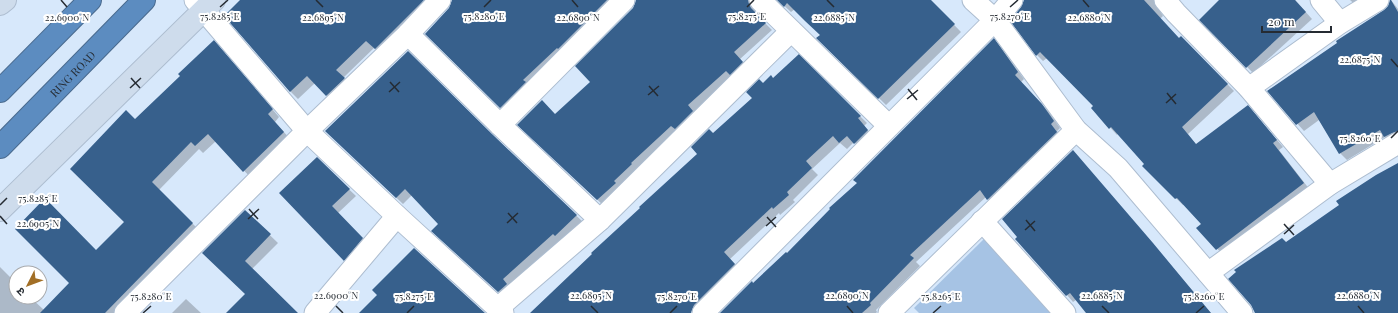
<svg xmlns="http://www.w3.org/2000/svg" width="1398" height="313" font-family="'Playfair Display','Noto Sans Devanagari',serif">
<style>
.green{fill:#a6c3e4}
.shadow{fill:#0003}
.building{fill:#37608c}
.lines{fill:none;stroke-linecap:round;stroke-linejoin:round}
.street-casing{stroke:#adbdd0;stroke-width:23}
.secondary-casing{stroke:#adbdd0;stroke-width:24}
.highway-casing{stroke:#496a8e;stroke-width:24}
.street{stroke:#fff;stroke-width:21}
.secondary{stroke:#cedcec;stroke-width:22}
.highway{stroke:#5c8cc0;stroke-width:22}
.ticks{fill:none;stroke:#252b32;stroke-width:1.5}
.labels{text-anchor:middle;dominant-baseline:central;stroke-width:4;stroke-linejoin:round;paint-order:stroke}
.street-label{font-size:11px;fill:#252b32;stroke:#fff}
.ticks-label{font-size:10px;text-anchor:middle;fill:#252b32;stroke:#fff;stroke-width:4;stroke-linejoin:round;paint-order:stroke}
</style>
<rect width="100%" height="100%" fill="#d7e8fb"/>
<path class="green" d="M988,235L1051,313H919L914,308Z"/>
<g class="shadow">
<path d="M242,0H424L422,1L430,9L383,56L374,48L343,78L351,87L334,103L315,83L298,99L291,92L225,16Z"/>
<path d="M464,0H620L507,114L426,34Z"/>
<path d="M637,0H757L755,4V11L758,16L772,30L740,59L749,69L733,77L694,112L699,118L604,206L525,131L556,115L592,82L634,9Z"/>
<path d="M778,0H930L961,32L886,105L818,38L821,35L795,9L791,12Z"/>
<path d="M1025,0H1162L1159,9L1163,16L1094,81L1181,37L1234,91L1188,134L1196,145L1254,113L1283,147L1279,150L1310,190L1224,256L1198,228L1202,224L1184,204L1183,205L1143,166L1145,164L1118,133L1117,135L1092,108L1094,106L1047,58L1043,61L1037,55L1022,8Z"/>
<path d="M1221,0H1295L1312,19L1253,73L1201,20Z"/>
<path d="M1350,0H1372L1359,8Z"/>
<path d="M1391,0L1398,9V140L1391,144L1385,137L1347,160L1340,153L1319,120L1304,131L1268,91L1385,11L1390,6Z"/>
<path d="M994,40L1000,46L1024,79L1021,82L1049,112L1060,128L1057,131L1063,139L995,206L986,197L916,262L920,266L876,310L877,312L876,313H721L787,254L858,183Z"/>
<path d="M221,49L279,117L275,122L291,140L252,179L216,141L203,153L199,149L159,190L200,231L120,313H0V267L16,283V297H30L44,310L71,283L96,251L125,222L135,120Z"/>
<path d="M799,56L867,123L864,126L874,137L862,150L854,142L847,149L840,143L812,169L818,175L793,200L795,202L780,215L779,213L730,259L741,271L689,313H531L698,154L714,134L753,98L763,84L773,79Z"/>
<path d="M491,134L583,222L539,258L509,287L505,298L439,237V224L412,195L403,204L333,137Z"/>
<path d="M1073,151L1198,297L1197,298L1211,313H1087L1076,300L1073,302L1067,295Z"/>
<path d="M317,159L356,196L338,213L369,245L351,266L280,193Z"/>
<path d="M245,211L278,243L252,269L297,313H228L246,294L204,253Z"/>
<path d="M186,299L201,313H172Z"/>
</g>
<g class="building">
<path d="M240,0H424L375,49L366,41L336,70L345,78L326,96L307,76L290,92L224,16Z"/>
<path d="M452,0H607L558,49L557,48L523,80L526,82L500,108L425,34L449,8Z"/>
<path d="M636,0H748L749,4L751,8L766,23L734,52L743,62L730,75L726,71L688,105L693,111L675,129L671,126L631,163L632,164L614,181L616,183L597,200L517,125L542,100L555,114L590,82L575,66L633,8L635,3Z"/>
<path d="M777,0H931L955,24L878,99L816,38L820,35L805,21L787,3L784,7Z"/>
<path d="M1024,0H1144L1179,38L1181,36L1228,84L1182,127L1196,144L1248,105L1277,140L1273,143L1304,183L1216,250L1196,228L1201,224L1177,198L1175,199L1142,166L1144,164L1111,127L1109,129L1091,108L1093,106L1040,52L1036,56L1010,21L1021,7Z"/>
<path d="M1219,0H1295L1306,12L1246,68L1199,20Z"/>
<path d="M1390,0H1391L1398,12V131L1392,133L1384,137L1380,130L1339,154L1314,112L1296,125L1267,91L1337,43L1336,41L1384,10L1388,6Z"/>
<path d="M994,38L1018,72L1015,75L1042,104L1054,121L1051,124L1057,132L987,200L980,190L910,255L914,258L870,303L871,305L862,313H720L752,281L753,283L786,252L787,253L830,209L829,208L857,183L853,180Z"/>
<path d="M214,40L273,109L268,114L284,132L243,172L208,134L195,146L191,142L152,182L193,223L105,313H40L69,283L15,229L45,198L96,250L124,222L70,169L126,110L135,119L180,76L178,74Z"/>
<path d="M408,51L492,134L577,215L555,236L553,234L503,279L507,284L498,292L431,231L438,224L405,189L396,198L325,131Z"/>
<path d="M799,54L861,116L858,118L868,130L854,144L847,136L839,143L833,136L806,161L812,168L787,192L789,195L773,209L772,207L724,252L735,264L694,305L692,310L691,313H530L592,254L591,253L640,208L639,207L697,154L691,147L709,129L713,133L752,98L746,92L759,79L763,83L771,75L773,78Z"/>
<path d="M1073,150L1153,243L1211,313H1086L1070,293L1066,296L1015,239L1017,237L1002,219Z"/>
<path d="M317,157L350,189L332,206L363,238L344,261L279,193Z"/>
<path d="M1398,163V313H1255L1251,305L1228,279L1236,272L1234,270L1282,238L1286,242L1339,205L1336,201L1376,175Z"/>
<path d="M245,210L271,234L245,261L298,313H226L245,294L202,253Z"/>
<path d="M414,248L485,313H359L377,295L372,290Z"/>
</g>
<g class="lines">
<defs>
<g id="street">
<path d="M195,0L307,131L397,216L503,313"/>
<path d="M760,0L889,126"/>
<path d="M973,0L995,20L1076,130L1118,168L1242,313"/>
<path d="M1165,0L1176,13L1249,88L1330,184"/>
<path d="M1321,0L1340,23"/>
<path d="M408,34L500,125L600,220"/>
<path d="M1249,88L1340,23L1378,0"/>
<path d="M500,125L624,0"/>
<path d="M982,221L1065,313"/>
<path d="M1208,273L1330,184L1398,143"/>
<path d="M498,308L600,220L791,31"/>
<path d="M125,313L307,131L408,34L440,0"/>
<path d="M315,313L397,216"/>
<path d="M703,313L995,20L1012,0"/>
<path d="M889,313L1076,130"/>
</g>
<g id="secondary">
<path d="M0,4L5,0"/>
<path d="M0,210L214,0"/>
</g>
<g id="highway">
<path d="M0,91L90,0"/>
<path id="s1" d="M0,147L144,0"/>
</g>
</defs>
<use href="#street" class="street-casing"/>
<use href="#secondary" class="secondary-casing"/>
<use href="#highway" class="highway-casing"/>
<use href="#street" class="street"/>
<use href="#secondary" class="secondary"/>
<use href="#highway" class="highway"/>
</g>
<path class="ticks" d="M61,0L67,7M316,0L323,7M572,0L578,7M827,0L834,7M1083,0L1089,7M220,7L228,0M484,7L491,0M747,7L754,0M1010,7L1018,0M1391,59L1398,67M131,78L140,88M390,82L399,92M649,86L658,96M130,88L141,78M908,89L917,100M389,92L400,82M1167,93L1176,104M648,95L659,86M907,99L918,90M1166,103L1176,94M1391,138L1398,131M0,205L7,198M249,209L258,219M508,213L517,223M0,216L7,224M767,217L776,227M248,219L259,209M1026,220L1035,231M507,223L518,213M1284,224L1294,235M766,226L776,217M1025,230L1035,221M1284,234L1294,225M336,306L343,313M591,306L598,313M847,306L853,313M1102,306L1109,313M1358,306L1364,313M143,313L151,306M407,313L414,306M670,313L677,306M933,313L941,306M1196,313L1204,306"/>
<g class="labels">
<g class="street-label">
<text stroke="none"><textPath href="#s1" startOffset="103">RING ROAD</textPath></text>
</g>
</g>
<g class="ticks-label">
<text x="220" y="20">75.8285°E</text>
<text x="484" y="20">75.8280°E</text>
<text x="747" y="20">75.8275°E</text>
<text x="1010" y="20">75.8270°E</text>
<text x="67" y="21">22.6900°N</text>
<text x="323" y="21">22.6895°N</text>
<text x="578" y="21">22.6890°N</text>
<text x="834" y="21">22.6885°N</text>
<text x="1089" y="21">22.6880°N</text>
<text x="1360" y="63">22.6875°N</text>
<text x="1360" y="142">75.8260°E</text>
<text x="38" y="202">75.8285°E</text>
<text x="38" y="227">22.6905°N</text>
<text x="336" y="299">22.6900°N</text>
<text x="591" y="299">22.6895°N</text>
<text x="847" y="299">22.6890°N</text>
<text x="1102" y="299">22.6885°N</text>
<text x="1358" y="299">22.6880°N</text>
<text x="151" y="300">75.8280°E</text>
<text x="414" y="300">75.8275°E</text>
<text x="677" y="300">75.8270°E</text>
<text x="941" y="300">75.8265°E</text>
<text x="1204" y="300">75.8260°E</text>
</g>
<g transform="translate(28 285) rotate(228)"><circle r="19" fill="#ffffff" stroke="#a8aaad"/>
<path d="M0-3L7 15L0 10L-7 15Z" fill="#a26f26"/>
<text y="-6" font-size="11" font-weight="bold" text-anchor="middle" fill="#252b32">उ</text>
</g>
<path d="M1262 26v6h69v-6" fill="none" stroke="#252b32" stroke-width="2"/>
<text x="1268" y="26" font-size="12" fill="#252b32" stroke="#ffffff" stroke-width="3" paint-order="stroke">20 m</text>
</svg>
